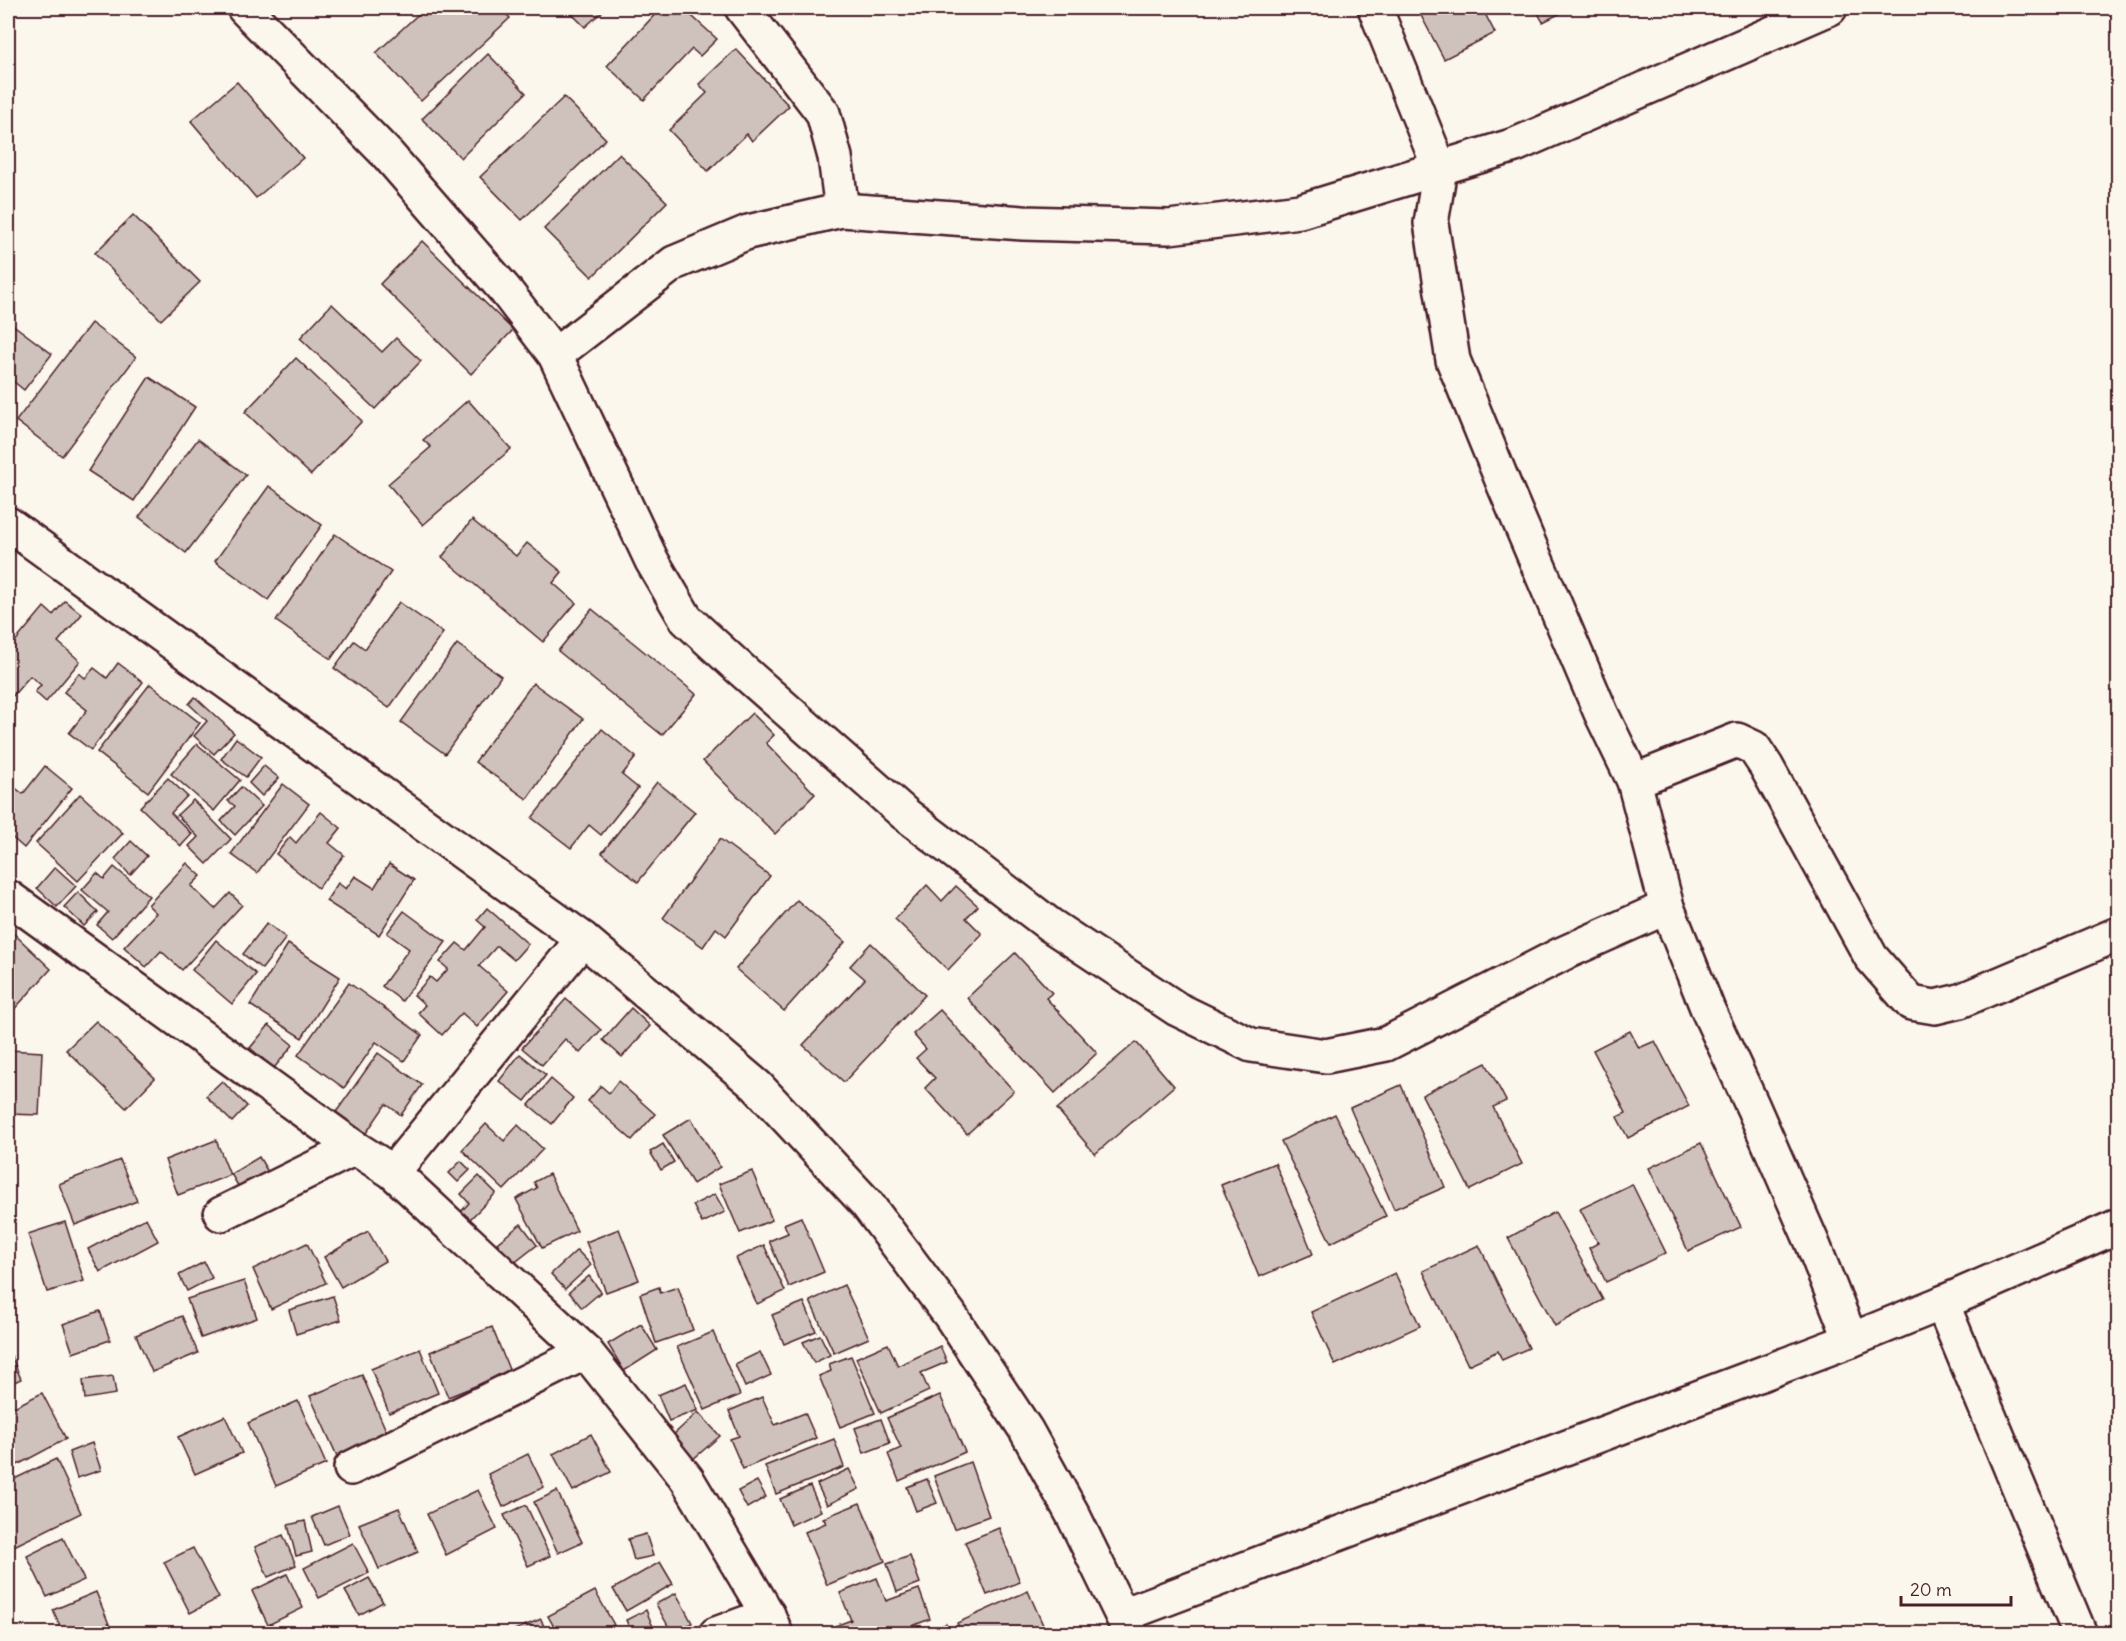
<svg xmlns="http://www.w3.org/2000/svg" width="2126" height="1641" font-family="Delius,sans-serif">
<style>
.building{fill:#cfc2bc;stroke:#4a1f2b;stroke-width:1.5}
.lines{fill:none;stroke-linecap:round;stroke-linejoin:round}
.street-casing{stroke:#4a1f2b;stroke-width:38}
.street{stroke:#fbf7ec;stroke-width:33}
</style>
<rect width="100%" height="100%" fill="#fbf7ec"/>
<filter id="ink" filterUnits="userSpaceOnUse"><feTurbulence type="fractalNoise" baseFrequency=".0167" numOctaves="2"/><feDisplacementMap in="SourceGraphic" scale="12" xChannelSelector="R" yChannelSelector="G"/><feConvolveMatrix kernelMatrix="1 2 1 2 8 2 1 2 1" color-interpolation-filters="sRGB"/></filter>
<g filter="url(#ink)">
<g class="building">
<path d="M425,8H500L510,18L421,101L376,53Z"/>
<path d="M566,8H606L585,27Z"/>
<path d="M661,8H683L717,39L700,56L692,49L644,100L607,66Z"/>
<path d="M1417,8H1482L1495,33L1444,59Z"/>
<path d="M1535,8H1571L1543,22Z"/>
<path d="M736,49L789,106L752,141L747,134L708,171L669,130L707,93L699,84Z"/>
<path d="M488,54L526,93L461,158L422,119Z"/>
<path d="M237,82L303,158L256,198L191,121Z"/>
<path d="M564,97L606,139L522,220L480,177Z"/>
<path d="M619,154L667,202L592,277L544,229Z"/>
<path d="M133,215L200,282L161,320L95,253Z"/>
<path d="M422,241L513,330L471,374L380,284Z"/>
<path d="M332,304L382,352L396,338L421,361L375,409L300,338Z"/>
<path d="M8,321L52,354L24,390L8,377Z"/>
<path d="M91,323L136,357L62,456L16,421Z"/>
<path d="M296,358L362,421L311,475L245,412Z"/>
<path d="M149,377L195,407L134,501L88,471Z"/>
<path d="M468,400L511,449L423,525L388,484L431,447L423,440Z"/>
<path d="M198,439L246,475L186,553L139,517Z"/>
<path d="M269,486L322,525L268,600L215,561Z"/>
<path d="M472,520L516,556L527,543L562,572L553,583L576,603L543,642L442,557Z"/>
<path d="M335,534L391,572L331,659L276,621Z"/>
<path d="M65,601L82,614L58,642L80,661L46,702L35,692L41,685L30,676L11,698L8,695V650L44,607L53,615Z"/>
<path d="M399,602L443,633L389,708L334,668L354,641L365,649Z"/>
<path d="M592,609L696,694L662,735L558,651Z"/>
<path d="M457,644L501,676L445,754L401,722Z"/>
<path d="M118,663L143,682L91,750L69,733L87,710L64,692L79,673L85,678L94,668L107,678Z"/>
<path d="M533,683L583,719L527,799L475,762Z"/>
<path d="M150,684L200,723L148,792L97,752Z"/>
<path d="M195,697L234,733L214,754L194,736L207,721L189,704Z"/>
<path d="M752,713L774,735L766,743L815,794L775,834L703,761Z"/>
<path d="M602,729L636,757L622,775L638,788L601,835L589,825L571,848L532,818Z"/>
<path d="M236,738L261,757L246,777L221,759Z"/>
<path d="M197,744L240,780L214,811L171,774Z"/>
<path d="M45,766L72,788L24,848L8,834V782L23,794Z"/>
<path d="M264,766L279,778L262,796L249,783Z"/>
<path d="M168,778L187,796L171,813L192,834L181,846L140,807Z"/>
<path d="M657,782L695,812L638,882L602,853Z"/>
<path d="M283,784L309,804L257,873L231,854Z"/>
<path d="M241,787L262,806L235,835L221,821L235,806L228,801Z"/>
<path d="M80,794L123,833L78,881L36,843Z"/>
<path d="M193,800L231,839L207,864L189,846L198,837L177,815Z"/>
<path d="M321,812L341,828L329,843L344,855L318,888L276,854L290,837L296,843Z"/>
<path d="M720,839L770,876L726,936L716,928L703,947L663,918Z"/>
<path d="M131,841L147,856L130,875L115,859Z"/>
<path d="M187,863L201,876L191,886L215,909L230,893L242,905L182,970L161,951L146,967L124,947L156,913L148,905Z"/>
<path d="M389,864L414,880L379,935L326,901L338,883L346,889L355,876L374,888Z"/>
<path d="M55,867L76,886L57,907L37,888Z"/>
<path d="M114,867L149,896L112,938L97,925L108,912L82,890L97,873L104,879Z"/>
<path d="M927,885L942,901L956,886L978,906L966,918L982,934L948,970L895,919Z"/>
<path d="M78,892L98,912L84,926L64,907Z"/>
<path d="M797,900L845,942L784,1011L736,969Z"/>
<path d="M487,908L528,944L514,960L497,946L479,966L508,991L477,1027L462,1013L442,1035L418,1013L425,1005L414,995L430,977L436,982L448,969L440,962L457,943L466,950L485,927L477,920Z"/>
<path d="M404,911L446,942L402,1001L382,986L409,949L387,933Z"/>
<path d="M267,923L286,938L262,969L243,954Z"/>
<path d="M8,928L51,969L8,1016Z"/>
<path d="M216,940L256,974L232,1004L192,970Z"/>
<path d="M871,943L925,995L844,1082L803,1045L865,979L850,966Z"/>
<path d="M288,944L340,977L302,1038L250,1005Z"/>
<path d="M1015,953L1052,993L1046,998L1097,1053L1055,1093L967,998Z"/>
<path d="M349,983L422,1035L404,1061L376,1042L344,1088L298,1055Z"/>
<path d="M566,999L601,1030L580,1053L565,1039L542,1065L522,1048Z"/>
<path d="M631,1008L650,1026L622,1057L603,1040Z"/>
<path d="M940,1010L1014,1091L967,1134L925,1088L935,1078L916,1058L926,1049L913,1034Z"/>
<path d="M96,1021L155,1078L126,1108L66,1050Z"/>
<path d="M269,1025L293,1045L274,1068L250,1048Z"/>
<path d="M1630,1031L1639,1048L1655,1041L1689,1106L1628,1138L1617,1117L1626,1113L1593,1050Z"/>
<path d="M1136,1042L1174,1086L1095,1154L1057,1109Z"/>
<path d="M8,1050L42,1052L39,1115L8,1114Z"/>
<path d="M378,1053L422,1085L401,1115L386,1104L364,1136L334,1115Z"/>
<path d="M520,1054L546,1075L525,1101L499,1081Z"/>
<path d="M1486,1063L1506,1101L1493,1107L1522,1164L1470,1190L1422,1095Z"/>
<path d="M551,1079L573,1098L552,1124L529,1105Z"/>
<path d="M222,1081L247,1106L232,1122L206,1096Z"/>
<path d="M618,1081L655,1114L632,1140L588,1101L601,1086L609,1093Z"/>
<path d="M1401,1085L1445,1187L1394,1209L1350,1108Z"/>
<path d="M1335,1114L1386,1216L1331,1243L1281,1141Z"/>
<path d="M691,1118L720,1167L693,1184L663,1135Z"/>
<path d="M486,1124L504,1141L518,1125L543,1149L504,1190L462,1150Z"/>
<path d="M216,1140L230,1175L178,1195L165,1160Z"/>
<path d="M1701,1143L1741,1227L1688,1251L1649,1168Z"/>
<path d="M663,1144L674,1162L661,1170L650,1152Z"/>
<path d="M259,1157L271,1177L243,1194L231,1174Z"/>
<path d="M120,1160L137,1201L75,1225L59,1184Z"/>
<path d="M461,1161L470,1170L458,1182L449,1173Z"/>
<path d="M1275,1163L1313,1254L1259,1277L1221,1185Z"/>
<path d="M752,1171L772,1220L740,1233L719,1184Z"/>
<path d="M549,1174L577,1231L542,1248L516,1199L537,1188L534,1182Z"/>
<path d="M479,1176L496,1193L464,1225L456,1217L469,1203L461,1194Z"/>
<path d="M1632,1184L1666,1253L1606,1282L1589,1248L1598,1243L1580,1209Z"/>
<path d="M715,1194L725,1212L702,1223L693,1205Z"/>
<path d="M1555,1212L1603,1300L1555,1326L1508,1238Z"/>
<path d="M801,1217L824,1272L789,1287L769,1241L788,1233L784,1224Z"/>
<path d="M146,1218L158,1241L100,1272L88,1249Z"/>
<path d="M65,1222L84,1281L47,1292L28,1234Z"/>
<path d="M521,1224L537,1245L513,1264L497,1243Z"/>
<path d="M619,1229L639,1280L606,1292L586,1242Z"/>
<path d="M368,1231L385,1261L341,1287L324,1257Z"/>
<path d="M307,1243L326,1283L271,1309L253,1269Z"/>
<path d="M764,1245L785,1291L757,1304L736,1258Z"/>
<path d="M1479,1245L1529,1348L1502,1360L1498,1351L1468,1365L1423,1271Z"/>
<path d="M577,1250L591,1265L565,1289L551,1274Z"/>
<path d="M204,1262L212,1278L187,1291L179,1275Z"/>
<path d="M1395,1273L1420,1326L1335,1365L1311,1312Z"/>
<path d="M589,1276L601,1292L582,1308L569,1292Z"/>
<path d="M244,1281L257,1318L201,1338L187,1299Z"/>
<path d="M844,1285L869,1338L834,1353L810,1301Z"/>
<path d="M659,1287L660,1293L678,1287L693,1330L656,1343L640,1294Z"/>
<path d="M333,1296L341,1320L296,1334L289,1310Z"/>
<path d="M804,1302L816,1331L784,1344L772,1315Z"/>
<path d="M100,1311L110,1340L73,1353L63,1324Z"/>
<path d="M182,1316L198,1353L152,1372L136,1335Z"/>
<path d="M641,1324L657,1350L624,1371L608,1344Z"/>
<path d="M492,1327L510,1372L448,1397L430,1352Z"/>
<path d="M713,1332L740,1395L705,1410L677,1347Z"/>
<path d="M820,1335L830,1355L814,1363L803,1342Z"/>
<path d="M888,1344L898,1366L940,1346L947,1362L921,1373L929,1391L881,1413L856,1358Z"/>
<path d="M8,1349L21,1379L8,1385Z"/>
<path d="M420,1349L438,1393L389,1413L371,1369Z"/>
<path d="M760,1352L771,1375L745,1387L735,1364Z"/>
<path d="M851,1356L875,1413L840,1427L819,1376L831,1371L829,1364Z"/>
<path d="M362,1375L388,1435L337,1456L310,1396Z"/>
<path d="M113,1376L116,1394L85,1399L83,1380Z"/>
<path d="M686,1383L698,1410L669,1421L658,1395Z"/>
<path d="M42,1393L66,1439L8,1470V1410Z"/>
<path d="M940,1395L965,1452L899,1481L888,1454L901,1448L887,1418Z"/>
<path d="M762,1397L775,1425L805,1413L816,1438L743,1469L730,1439L739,1436L729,1411Z"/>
<path d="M298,1401L326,1464L276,1486L248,1423Z"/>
<path d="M698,1412L720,1436L692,1460L671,1437Z"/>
<path d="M225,1416L242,1453L195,1474L178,1437Z"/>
<path d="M881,1419L890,1443L864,1453L855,1428Z"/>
<path d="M591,1434L611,1472L573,1491L553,1454Z"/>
<path d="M834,1439L844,1467L776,1494L765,1466Z"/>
<path d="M92,1443L101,1470L77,1478L69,1452Z"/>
<path d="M528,1454L544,1487L503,1507L488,1474Z"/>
<path d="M56,1459L81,1513L8,1549V1482Z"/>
<path d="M970,1462L989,1516L954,1529L934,1476Z"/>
<path d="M849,1469L859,1489L827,1505L817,1484Z"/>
<path d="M927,1479L937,1503L916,1511L907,1487Z"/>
<path d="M757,1481L766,1497L747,1508L738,1491Z"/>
<path d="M810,1486L821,1511L791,1525L780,1499Z"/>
<path d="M478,1490L497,1529L446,1555L427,1514Z"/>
<path d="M557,1491L582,1542L558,1553L534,1502Z"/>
<path d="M860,1503L885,1561L827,1585L805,1532L826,1523L823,1518Z"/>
<path d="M526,1505L550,1556L528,1566L504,1515Z"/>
<path d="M338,1506L350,1534L324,1545L312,1517Z"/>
<path d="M399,1508L418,1552L379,1569L359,1524Z"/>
<path d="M305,1521L312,1552L296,1556L288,1525Z"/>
<path d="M999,1528L1020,1582L987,1595L965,1542Z"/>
<path d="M646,1534L653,1556L634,1560L628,1539Z"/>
<path d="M283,1535L296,1565L268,1577L255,1547Z"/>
<path d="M63,1538L84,1580L47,1597L27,1556Z"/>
<path d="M353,1543L369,1573L319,1598L304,1568Z"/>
<path d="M193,1548L219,1598L190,1613L164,1562Z"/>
<path d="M910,1556L920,1583L897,1592L887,1564Z"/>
<path d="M660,1562L673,1584L626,1611L613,1589Z"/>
<path d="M287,1574L303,1608L268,1625L252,1591Z"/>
<path d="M369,1578L383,1602L359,1615L345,1591Z"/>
<path d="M877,1578L886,1601L919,1589L930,1619L891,1634H823L822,1631L851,1620L840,1593Z"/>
<path d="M595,1591L614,1625L598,1634H558L548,1616Z"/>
<path d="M1028,1591L1047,1634H962L957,1623Z"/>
<path d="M96,1592L113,1634H63L53,1610Z"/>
<path d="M676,1593L692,1623L672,1633L656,1604Z"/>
<path d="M646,1610L656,1634H632L626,1620Z"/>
<path d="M541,1619L547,1634H505Z"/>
<path d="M946,1624L949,1634H920Z"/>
</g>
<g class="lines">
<defs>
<g id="street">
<path d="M244,8L388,155L505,290L555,355L652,561L686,619L736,665L905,814L1050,925L1177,1009L1251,1045L1326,1056L1386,1044L1562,954L1667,907"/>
<path d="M742,8L823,113L835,157L842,210"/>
<path d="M1375,8L1440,169L1431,223L1453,360L1504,485L1601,713L1634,781"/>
<path d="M555,355L674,263L748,232L842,210L1023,223L1169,227L1300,211L1515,145L1830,8"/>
<path d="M8,524L583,939L757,1086L867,1204L950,1315L1026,1430L1073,1515L1131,1634"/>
<path d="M8,897L355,1148L393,1172L586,1352L687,1479L768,1615L776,1634"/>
<path d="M393,1172L583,939"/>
<path d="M221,1214L355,1148"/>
<path d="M1942,1303L2080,1634"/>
<path d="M1851,1340L1812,1242L1753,1107L1708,1010L1667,907L1634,781L1737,740L1754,748L1766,766L1871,957L1911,1003L1935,1007L1960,1001L2118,934"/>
<path d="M351,1468L586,1352"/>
<path d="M1123,1615L1851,1340L1942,1303L2118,1226"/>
<path d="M716,1634L768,1615"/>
</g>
</defs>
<use href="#street" class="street-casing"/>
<use href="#street" class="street"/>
</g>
</g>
<rect width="2126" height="1641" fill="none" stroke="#fbf7ec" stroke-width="30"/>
<rect x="15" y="15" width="2096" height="1611" fill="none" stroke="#4a1f2b" stroke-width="2" filter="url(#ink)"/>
<path d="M1901 1596v9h110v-9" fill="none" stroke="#4a1f2b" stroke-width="3"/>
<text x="1910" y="1596" font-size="18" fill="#4a1f2b" stroke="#fbf7ec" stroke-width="4.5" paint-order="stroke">20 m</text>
</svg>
